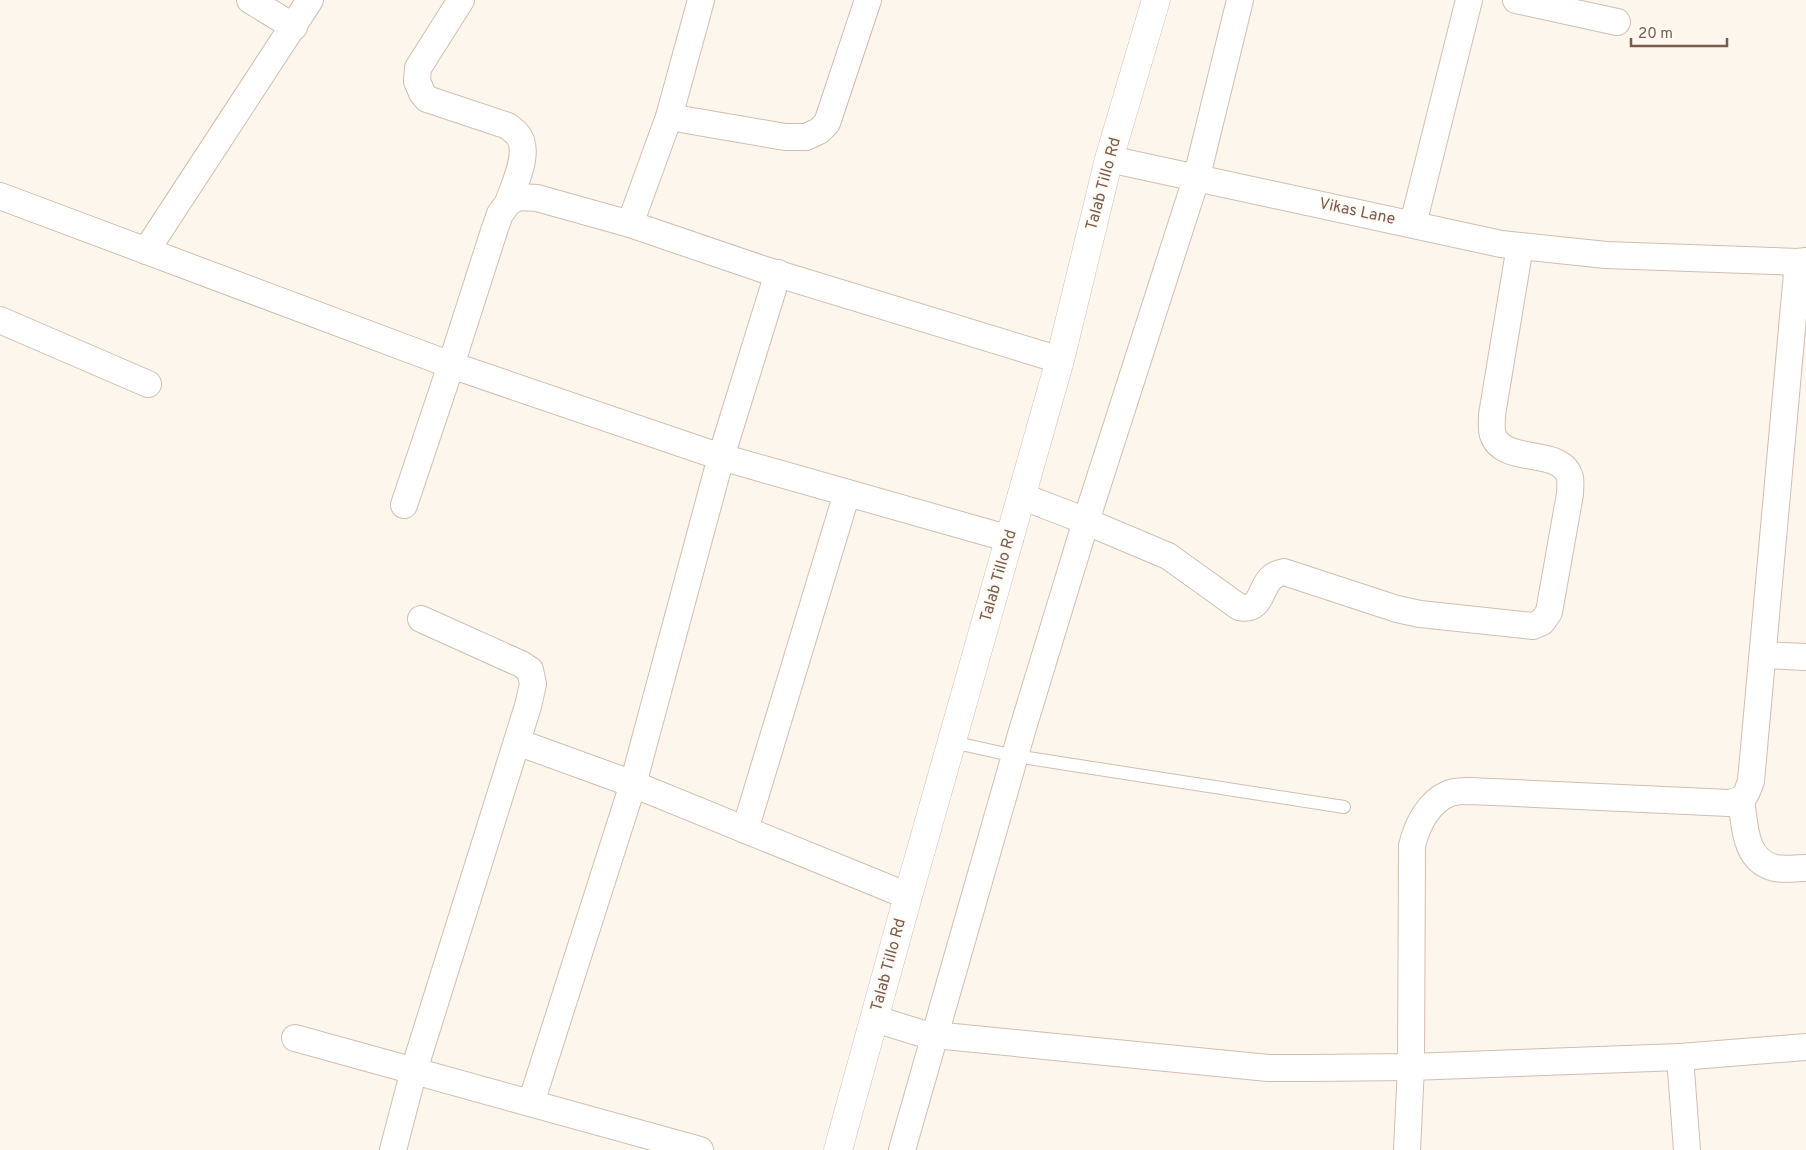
<svg xmlns="http://www.w3.org/2000/svg" width="1806" height="1150" font-family="Overpass,sans-serif">
<style>
.lines{fill:none;stroke-linecap:round;stroke-linejoin:round}
.lane-casing{stroke:#d1beb0;stroke-width:14}
.street-casing{stroke:#d1beb0;stroke-width:28}
.secondary-casing{stroke:#d6c0b0;stroke-width:29}
.lane{stroke:#fff;stroke-width:12}
.street{stroke:#fff;stroke-width:26}
.secondary{stroke:#fff;stroke-width:28}
.labels{text-anchor:middle;dominant-baseline:central;stroke-width:4;stroke-linejoin:round;paint-order:stroke}
.street-label{font-size:16px;fill:#7a5c4d;stroke:#fffaf3}
</style>
<rect width="100%" height="100%" fill="#fdf6ec"/>
<g class="lines">
<defs>
<path id="lane" d="M952,742L1015,756L1344,807"/>
<g id="street">
<path d="M250,0L294,27"/>
<path d="M461,0L418,68L417,81L422,93L427,99L508,126C511,129 515,131 517,134C532,150 514,185 508,203"/>
<path d="M1516,0L1617,22"/>
<path d="M669,117L785,137H806L819,131L827,123L868,0"/>
<path d="M1109,159L1501,244L1606,255L1798,262L1806,261"/>
<path d="M0,196L451,365L721,457L1010,539"/>
<path d="M630,224L669,117L701,0"/>
<path d="M1413,224L1469,0"/>
<path d="M146,251L310,0"/>
<path d="M0,320L148,384"/>
<path d="M1021,496L1073,516L1168,556L1239,607C1268,613 1256,576 1284,572L1397,609L1420,614L1533,626L1542,622L1549,612L1570,494C1570,489 1571,483 1570,478C1562,446 1504,466 1493,435C1491,430 1492,421 1492,415L1520,246"/>
<path d="M404,505L451,365L495,228L500,214L508,203L518,197L537,198L630,224L765,270L1060,360"/>
<path d="M1763,655L1806,657"/>
<path d="M517,742L633,784L908,896"/>
<path d="M1741,800C1745,825 1744,861 1775,868C1784,870 1796,868 1806,868"/>
<path d="M745,830L847,493"/>
<path d="M875,1019L924,1034L1268,1068H1309L1411,1067L1680,1057L1806,1047"/>
<path d="M295,1038L700,1150"/>
<path d="M1680,1057L1687,1150"/>
<path d="M531,1103L633,784L721,457L778,273"/>
<path d="M393,1150L414,1070L528,706L533,684L530,670L521,664L421,619"/>
<path d="M902,1150L1022,731L1086,521L1197,176L1240,0"/>
<path d="M1407,1150L1411,1067L1412,846C1417,825 1428,802 1450,793C1456,791 1464,791 1470,791L1729,803C1745,799 1746,796 1751,781L1798,262"/>
</g>
<path id="secondary" d="M838,1150L908,896L1060,360L1109,159L1156,0"/>
</defs>
<use href="#lane" class="lane-casing"/>
<use href="#street" class="street-casing"/>
<use href="#secondary" class="secondary-casing"/>
<use href="#lane" class="lane"/>
<use href="#street" class="street"/>
<use href="#secondary" class="secondary"/>
</g>
<g class="labels">
<g class="street-label">
<text transform="translate(1104 184) rotate(-75)">Talab Tillo Rd</text>
<text transform="translate(1357 212) rotate(12)">Vikas Lane</text>
<text transform="translate(999 576) rotate(-74)">Talab Tillo Rd</text>
<text transform="translate(889 965) rotate(-75)">Talab Tillo Rd</text>
</g>
</g>
<path d="M1631 38v8h96v-8" fill="none" stroke="#7a5c4d" stroke-width="2.5"/>
<text x="1638" y="38" font-size="15" fill="#7a5c4d" stroke="#fffaf3" stroke-width="4" paint-order="stroke">20 m</text>
</svg>
